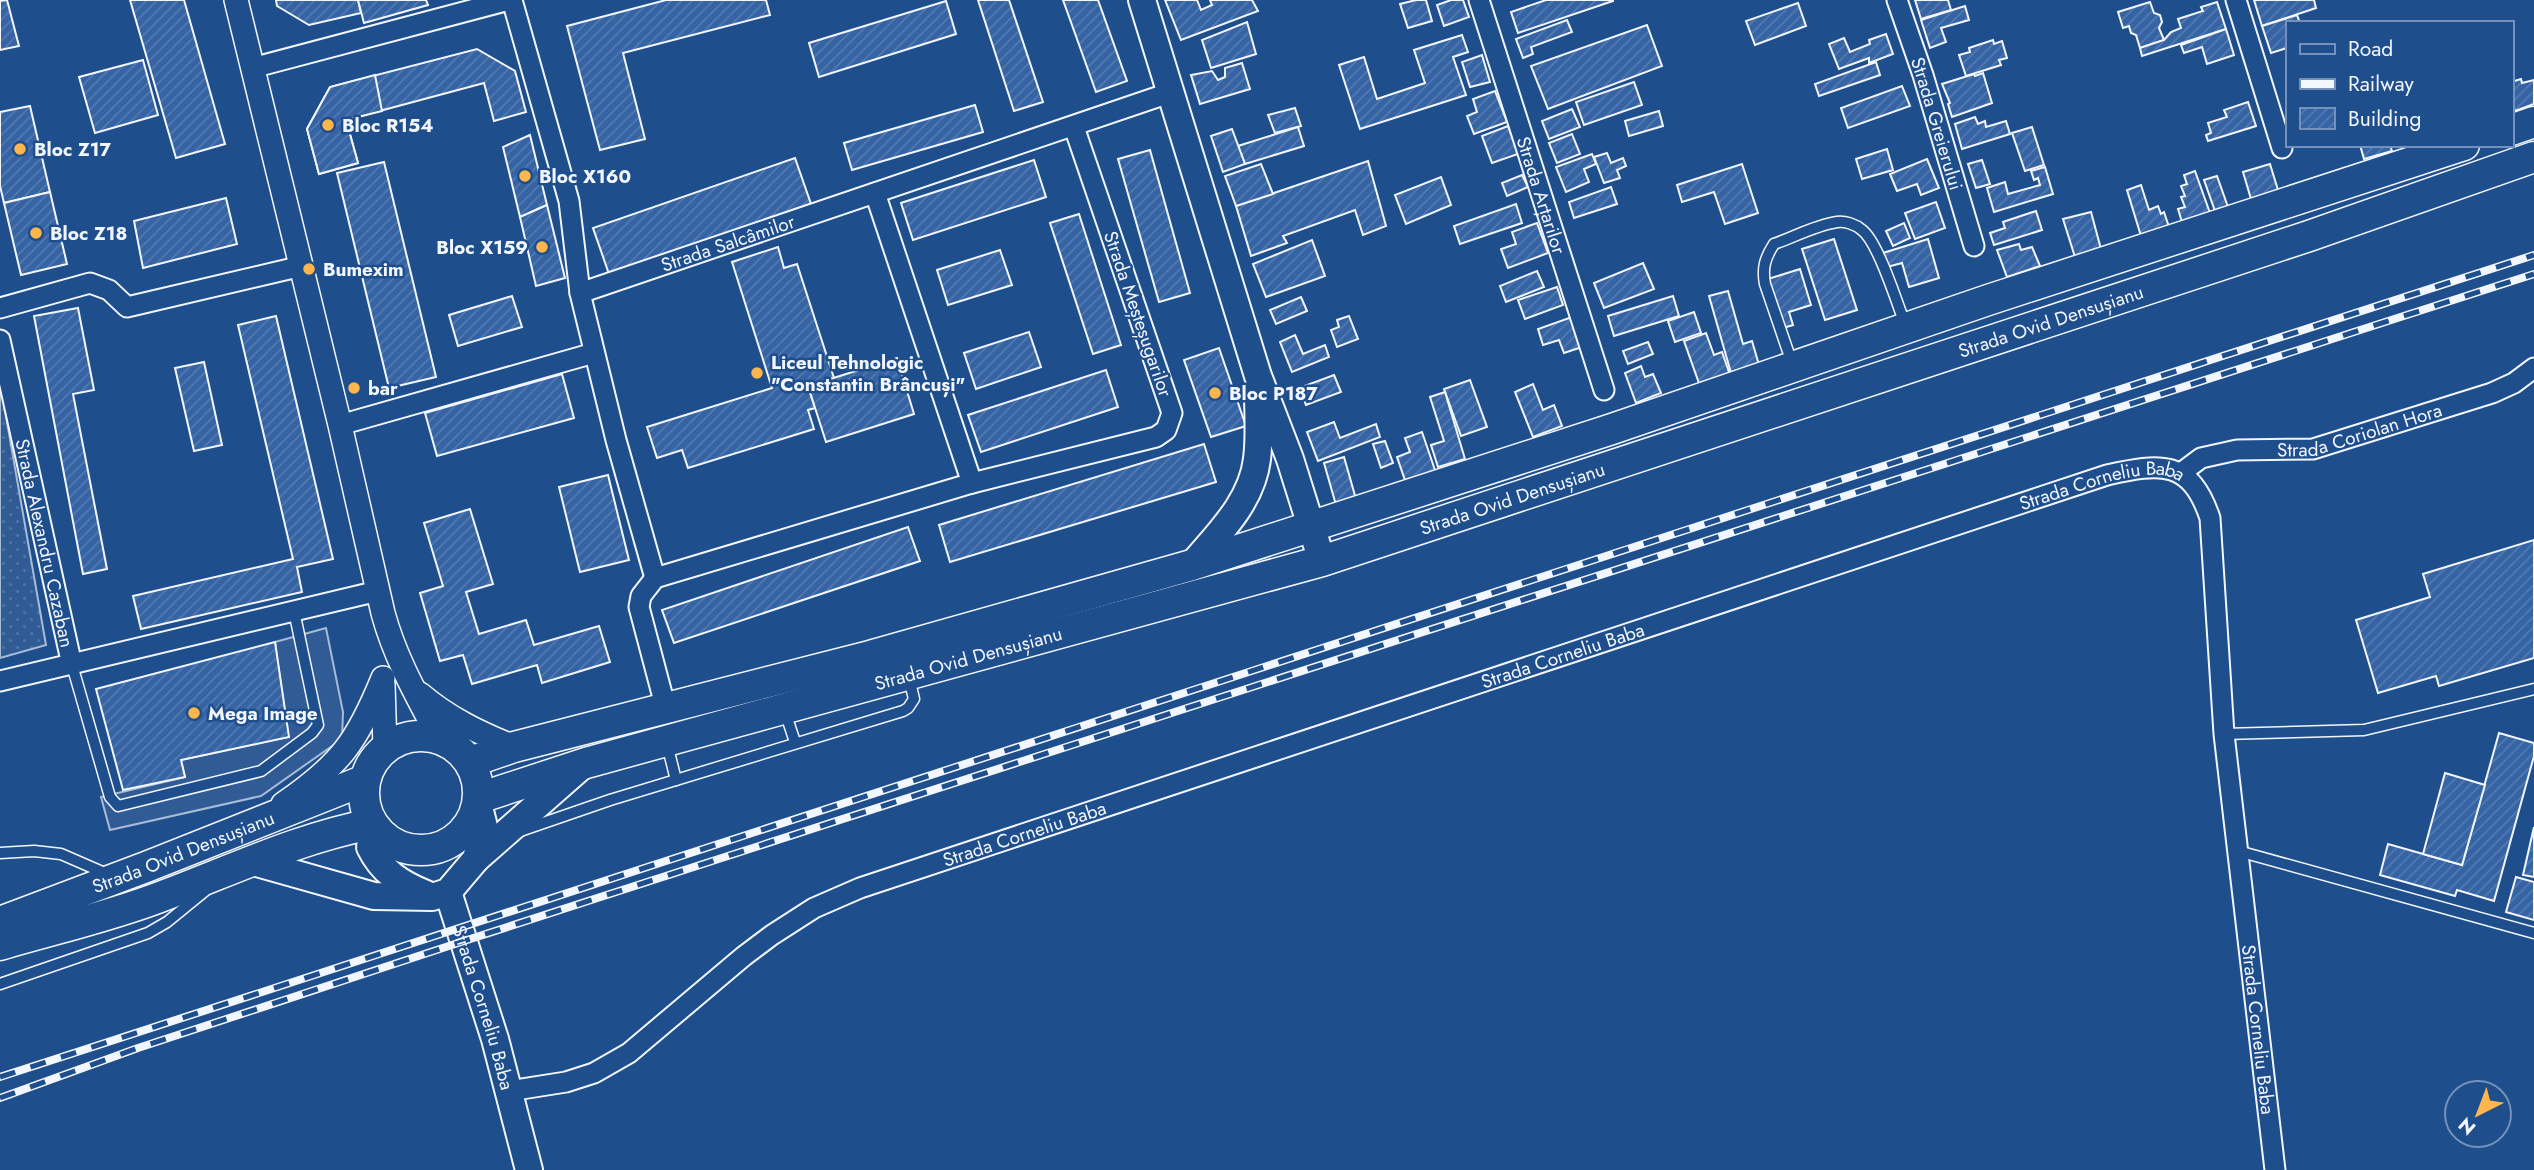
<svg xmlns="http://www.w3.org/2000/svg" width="2534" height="1170" font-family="Jost,sans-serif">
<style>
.grass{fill:url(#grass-dots);stroke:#a8bbd7;stroke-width:2}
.built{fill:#305b95;stroke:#a8bbd7;stroke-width:2}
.building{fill:url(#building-hatch);stroke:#f2f6ff;stroke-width:2}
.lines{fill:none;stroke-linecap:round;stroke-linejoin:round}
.service-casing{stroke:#f2f6ff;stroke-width:13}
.minor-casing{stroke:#f2f6ff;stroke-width:23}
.tertiary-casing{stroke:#f2f6ff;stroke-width:26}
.secondary-casing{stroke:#f2f6ff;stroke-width:30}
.primary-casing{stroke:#f2f6ff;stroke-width:33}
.service{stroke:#1f4e8c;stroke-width:10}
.minor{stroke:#1f4e8c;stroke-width:19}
.tertiary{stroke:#1f4e8c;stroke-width:23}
.secondary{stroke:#1f4e8c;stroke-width:26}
.primary{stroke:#1f4e8c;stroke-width:30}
.rail-casing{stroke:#f2f6ff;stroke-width:8}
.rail{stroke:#1f4e8c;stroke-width:5;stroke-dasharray:16;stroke-linecap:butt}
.poi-dot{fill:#ffb74d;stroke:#1f4e8c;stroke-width:2.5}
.labels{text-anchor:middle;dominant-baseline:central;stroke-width:5;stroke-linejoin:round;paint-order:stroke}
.street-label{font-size:19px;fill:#f2f6ff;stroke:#1f4e8c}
.poi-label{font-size:19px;font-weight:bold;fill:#f2f6ff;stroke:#1f4e8c;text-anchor:start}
</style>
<defs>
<pattern id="grass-dots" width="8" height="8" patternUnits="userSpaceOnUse" patternTransform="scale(1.75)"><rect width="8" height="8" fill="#305b95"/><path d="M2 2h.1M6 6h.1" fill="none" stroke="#4e73a5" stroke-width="1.8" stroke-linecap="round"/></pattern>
<pattern id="building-hatch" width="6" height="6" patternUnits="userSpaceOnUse" patternTransform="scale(1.75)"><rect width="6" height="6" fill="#3563a3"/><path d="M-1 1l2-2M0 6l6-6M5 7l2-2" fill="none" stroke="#537ab1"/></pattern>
</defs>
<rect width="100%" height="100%" fill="#1f4e8c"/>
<path class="grass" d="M1,388L46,645L0,658V390Z"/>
<path class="built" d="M326,628L343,712L342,739L261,796L110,830L101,797L185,777L181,760L288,737L275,642Z"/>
<g class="building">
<path d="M7,0L19,46L0,50V1Z"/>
<path d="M130,0H184L225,144L176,158Z"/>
<path d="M276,0H358L361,13L309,25L277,6Z"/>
<path d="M358,0H426L428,5L364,23Z"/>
<path d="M666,0H766L770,15L623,53L645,139L600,150L567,26Z"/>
<path d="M978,0H1009L1043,102L1014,111Z"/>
<path d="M1063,0H1098L1127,81L1096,92Z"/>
<path d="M1165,0H1197L1201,10L1212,5L1210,0H1252L1258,11L1181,40Z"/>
<path d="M1416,0H1426L1432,21L1408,28L1400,4Z"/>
<path d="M1451,0H1463L1469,17L1444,26L1437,5Z"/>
<path d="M1546,0H1613V1L1518,33L1511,12Z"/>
<path d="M1915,0H1948L1951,10L1921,19Z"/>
<path d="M2254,0H2314L2316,8L2262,26Z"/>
<path d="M946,1L956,34L819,77L809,43Z"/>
<path d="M2150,2L2154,13L2160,15L2162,22L2159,28L2164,40L2140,48L2136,35L2131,33L2129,26L2123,28L2118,12Z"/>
<path d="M2217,2L2226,29L2142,56L2140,48L2164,40L2171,32L2181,28L2178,19L2203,11L2201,7Z"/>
<path d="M1798,3L1806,26L1755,45L1746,21Z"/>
<path d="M1965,6L1969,20L1941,28L1946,42L1930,48L1921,20Z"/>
<path d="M2297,15L2300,23H2287V48L2271,53L2262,26Z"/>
<path d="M1567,20L1572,32L1531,47L1533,54L1523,58L1516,39Z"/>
<path d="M1247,22L1256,54L1211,68L1202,40Z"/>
<path d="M1647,25L1662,66L1548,109L1531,66Z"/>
<path d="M2226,29L2234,55L2207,64L2202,47L2184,53L2181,45Z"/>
<path d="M1886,34L1893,54L1869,63V58L1839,69L1829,44L1844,38L1850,52L1870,44L1869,40Z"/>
<path d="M1462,35L1468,52L1453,57L1466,95L1360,129L1339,65L1364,57L1377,99L1425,83L1414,50Z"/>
<path d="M1993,40L1994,44L2002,41L2007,58L1999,60L2001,65L1966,76L1959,55L1970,52L1969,48Z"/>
<path d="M477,49L515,71L526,112L494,121L484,83L346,120L358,163L319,174L307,129L330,87Z"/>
<path d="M1482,55L1490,82L1470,87L1462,62Z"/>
<path d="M143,60L158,115L95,133L79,77Z"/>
<path d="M1876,62L1880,75L1819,96L1815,84Z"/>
<path d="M1242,63L1250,89L1200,104L1191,75L1212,71L1218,80L1225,77V68Z"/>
<path d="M1983,73L1992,103L1952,117L1948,104L1950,103L1942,84L1974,74L1975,76Z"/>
<path d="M375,75L382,111L346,120L358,163L319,174L307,129L330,87Z"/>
<path d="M2521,79L2522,83L2534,80V104L2515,111L2511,101V82Z"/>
<path d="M1634,82L1642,105L1584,125L1576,102Z"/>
<path d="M1902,86L1910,106L1848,128L1841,108Z"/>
<path d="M1495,91L1507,122L1474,134L1467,116L1477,112L1473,99Z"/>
<path d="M2248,102L2256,126L2208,141L2206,135L2211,133L2208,123L2227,117L2224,110Z"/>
<path d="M975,105L983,132L852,170L844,143Z"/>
<path d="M30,106L50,192L4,203L0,186V112Z"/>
<path d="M1295,108L1301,126L1275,133L1268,115Z"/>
<path d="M1572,109L1580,127L1549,139L1542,121Z"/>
<path d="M1659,111L1663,126L1629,136L1625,121Z"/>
<path d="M1975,117L1978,124L1985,121L1986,127L2006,121L2010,134L1962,149L1955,124Z"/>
<path d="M1508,126L1518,154L1492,163L1482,136Z"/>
<path d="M1298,127L1304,146L1245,164L1238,146Z"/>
<path d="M2032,127L2044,165L2025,171L2012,133Z"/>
<path d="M1232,129L1245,164L1223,172L1211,136Z"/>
<path d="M1572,134L1580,154L1557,163L1549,143Z"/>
<path d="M530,135L547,205L520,217L503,147Z"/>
<path d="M2360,145H2390L2392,151L2364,159Z"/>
<path d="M1887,149L1893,170L1862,179L1856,159Z"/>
<path d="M1150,150L1190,293L1159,302L1118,159Z"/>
<path d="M1607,153L1611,163L1623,158L1626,166L1617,170L1620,178L1604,183L1594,157Z"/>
<path d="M1592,154L1596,164L1584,169L1589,182L1566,192L1556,167Z"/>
<path d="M795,158L811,204L609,274L593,228Z"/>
<path d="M1927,159L1939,188L1921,195L1917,184L1897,191L1890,174Z"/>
<path d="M1034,160L1046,197L913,240L901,203Z"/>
<path d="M1982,160L1990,184L1976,188L1968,164Z"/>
<path d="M1368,161L1386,226L1363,235L1355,210L1283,236L1287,243L1251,256L1236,206Z"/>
<path d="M384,162L436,377L389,388L337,173Z"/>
<path d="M1261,164L1273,194L1236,206L1225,176Z"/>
<path d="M1742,164L1758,213L1725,224L1714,192L1682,202L1677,185Z"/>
<path d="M2270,164L2278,190L2251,199L2243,172Z"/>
<path d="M2045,167L2053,194L1994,212L1987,188L2005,182L2008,194L2040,185L2038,178L2034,180L2031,171Z"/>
<path d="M2195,171L2210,213L2182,222L2178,209L2185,207L2181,197L2185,196L2181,186L2187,184L2184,175Z"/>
<path d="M1522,175L1528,187L1507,196L1502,183Z"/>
<path d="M2217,176L2228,207L2215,211L2204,180Z"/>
<path d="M1441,177L1451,205L1406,224L1395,195Z"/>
<path d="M2141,185L2149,210L2158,206L2161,214L2164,212L2169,227L2141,236L2127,190Z"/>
<path d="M1611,187L1617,204L1574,218L1569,202Z"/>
<path d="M50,192L67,264L21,275L4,203Z"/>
<path d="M226,198L237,244L143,268L134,221Z"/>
<path d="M1936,202L1945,228L1915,239L1905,213Z"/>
<path d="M1516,204L1522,223L1460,244L1454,226Z"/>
<path d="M547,205L565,278L536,286L520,217Z"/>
<path d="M2036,211L2042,230L1994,245L1990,233L2005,228L2003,222Z"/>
<path d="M2091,212L2101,249L2075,257L2063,219Z"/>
<path d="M1079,214L1121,345L1093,354L1050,223Z"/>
<path d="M1537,223L1548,253L1508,268L1501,249L1516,244L1512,232Z"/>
<path d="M1904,223L1910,238L1893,246L1886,231Z"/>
<path d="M1834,239L1857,310L1825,320L1802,249Z"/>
<path d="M1928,239L1939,278L1909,287L1902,263L1887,267L1883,253Z"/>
<path d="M1312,240L1325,276L1266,297L1253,264Z"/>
<path d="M2019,244L2021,250L2032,247L2040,266L2007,277L1997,250Z"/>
<path d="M778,247L784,268L797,264L834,378L808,386L815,408L808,410L814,429L688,468L682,450L657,458L647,427L772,388L732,262Z"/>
<path d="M1000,250L1012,285L948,305L937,270Z"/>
<path d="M1643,263L1654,289L1604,308L1594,283Z"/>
<path d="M1800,269L1811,305L1789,312L1793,325L1783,328L1768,279Z"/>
<path d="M1537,271L1544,287L1506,302L1500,286Z"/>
<path d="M1557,287L1563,305L1525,319L1518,300Z"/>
<path d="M1728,291L1743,344L1752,341L1759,365L1731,373L1709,296Z"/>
<path d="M512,296L522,327L458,346L449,315Z"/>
<path d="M1673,296L1679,316L1614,336L1608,316Z"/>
<path d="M1301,297L1307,311L1276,324L1270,310Z"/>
<path d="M78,308L94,390L73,394L107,569L83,574L34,316Z"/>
<path d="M1694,312L1701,333L1675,342L1668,321Z"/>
<path d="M276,316L333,559L297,567L302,592L141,629L133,596L293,559L238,325Z"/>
<path d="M1349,316L1358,339L1337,347L1331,330L1339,327L1337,320Z"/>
<path d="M1572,317L1582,347L1564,353L1559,340L1543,345L1538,329Z"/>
<path d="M1029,332L1041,367L976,389L964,353Z"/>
<path d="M1706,333L1714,355L1722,352L1730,375L1700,386L1684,341Z"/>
<path d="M1295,335L1303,354L1325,345L1329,357L1292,372L1280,342Z"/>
<path d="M1648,342L1653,354L1628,364L1623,351Z"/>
<path d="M1219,348L1246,426L1211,437L1184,360Z"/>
<path d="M897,358L914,414L826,442L808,386Z"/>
<path d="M204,362L222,445L194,451L175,368Z"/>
<path d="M1641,366L1645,377L1653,374L1661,393L1636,403L1625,373Z"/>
<path d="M1106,370L1118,407L981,452L968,415Z"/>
<path d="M562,374L574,418L437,456L425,413Z"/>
<path d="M1334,375L1341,392L1306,405L1299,388Z"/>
<path d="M1470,380L1487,427L1461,436L1444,389Z"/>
<path d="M1533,384L1543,410L1554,405L1562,426L1533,437L1515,392Z"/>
<path d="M1445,392L1465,459L1438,467L1431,445L1444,441L1430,397Z"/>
<path d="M1334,422L1340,438L1376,424L1380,437L1318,461L1307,432Z"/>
<path d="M1422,432L1436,473L1406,483L1397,457L1410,452L1405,438Z"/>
<path d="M1385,441L1393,463L1381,468L1373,444Z"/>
<path d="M1204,444L1216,482L950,562L939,525Z"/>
<path d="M1344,457L1356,499L1336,505L1324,463Z"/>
<path d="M608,475L629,560L580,572L559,487Z"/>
<path d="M470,509L493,584L466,592L479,634L526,620L534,645L599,626L610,662L542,683L537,665L472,684L463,655L440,661L420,593L443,586L424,523Z"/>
<path d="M908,527L920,561L674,643L662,610Z"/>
<path d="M2534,540V658L2439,686L2436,676L2378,693L2356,620L2430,597L2423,574Z"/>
<path d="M275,642L289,737L181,760L185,777L123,790L96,689Z"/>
<path d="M2499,733L2534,743V756L2494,901L2457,890L2455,896L2380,875L2388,844L2462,865Z"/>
<path d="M2445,773L2485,785L2462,865L2423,854Z"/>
<path d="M2534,827V877L2523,875Z"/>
<path d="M2516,877L2534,882V920L2506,912Z"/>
</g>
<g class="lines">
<defs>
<g id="service">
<path d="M1792,363L1765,284C1762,268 1765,258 1774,244C1794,237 1816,225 1837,222C1845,221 1855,224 1862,230C1878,242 1897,303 1905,324"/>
<path d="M72,665L110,797L118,806L261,771L312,733L318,725L294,611"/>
<path d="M785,712L795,742"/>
<path d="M2224,734L2364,730L2534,689"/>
<path d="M667,744L676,780"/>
<path d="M520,831L610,800L903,711L908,708L914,699L909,678"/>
<path d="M2238,851L2534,933"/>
<path d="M0,853L34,851L61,854L107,874"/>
<path d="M0,984L148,933L167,922L205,891"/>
</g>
<g id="minor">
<path d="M512,0L569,201L580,293L616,440L655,578"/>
<path id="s1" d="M1479,0L1604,390"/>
<path id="s2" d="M1897,0L1923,75L1974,246"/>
<path d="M2236,0L2282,148"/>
<path d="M252,68L509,0"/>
<path d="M875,193L972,483"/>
<path id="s3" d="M580,293L1172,92"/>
<path d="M0,308L90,283L109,290L127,307L302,266"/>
<path id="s4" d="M0,340L72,665"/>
<path d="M340,425L594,353"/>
<path id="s5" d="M2181,473L2201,458L2237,450L2313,449L2492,393L2514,383L2534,368"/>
<path d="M0,681L378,591"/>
<path d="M666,709L639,607L641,596L655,578L972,483L1156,437L1166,430L1172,413L1074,127"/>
<path id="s6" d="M509,1091L566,1082L594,1073L629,1053L744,956L772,935L814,908L860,888L2107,475C2161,463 2190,459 2210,518L2224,734L2275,1170"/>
</g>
<g id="tertiary">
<path d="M236,0L340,425L383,613C395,658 418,698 440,739"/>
<path d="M383,684L385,748"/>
<path d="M420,694C448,718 479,733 514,747"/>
<path d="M283,804C340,765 357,742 383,678"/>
</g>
<g id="secondary">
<path d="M1142,0L1258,376L1290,459L1322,561"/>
<path d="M1192,565C1218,534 1252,502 1257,459C1260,437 1258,414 1258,392"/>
<path d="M374,827L370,847C382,872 401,884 426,894"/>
<path d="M476,859L583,765"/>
<path d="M250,861L374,896L432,897L448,892L476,859L484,827L478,803"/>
<path id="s7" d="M448,892L495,1039L529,1170"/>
</g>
<g id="primary">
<path d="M2511,130L2534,122"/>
<circle cx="421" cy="793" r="57"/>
<path d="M470,762L514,747L870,656L1192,565L1612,429L1988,300L2464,145"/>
<path id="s8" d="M479,798L586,763L1322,561L2309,236L2534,157"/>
<path id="s9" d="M0,922L146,867L365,780"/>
<path d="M0,945C53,929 108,917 160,897C230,871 298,838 372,824"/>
</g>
</defs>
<use href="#service" class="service-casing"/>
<use href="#minor" class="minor-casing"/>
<use href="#tertiary" class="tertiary-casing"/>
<use href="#secondary" class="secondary-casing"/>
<use href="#primary" class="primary-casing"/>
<use href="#service" class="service"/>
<use href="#minor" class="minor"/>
<use href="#tertiary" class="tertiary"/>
<use href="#secondary" class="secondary"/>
<use href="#primary" class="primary"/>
<defs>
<g id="rail">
<path d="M0,1077L2534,255"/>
<path d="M0,1098L138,1048L464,941L2534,274"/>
</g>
</defs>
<use href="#rail" class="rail-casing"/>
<use href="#rail" class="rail"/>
</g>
<g class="poi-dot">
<circle cx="328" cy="125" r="7"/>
<circle cx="20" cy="149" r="7"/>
<circle cx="525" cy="176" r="7"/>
<circle cx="36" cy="233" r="7"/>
<circle cx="542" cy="247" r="7"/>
<circle cx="309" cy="269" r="7"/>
<circle cx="757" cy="373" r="7"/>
<circle cx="354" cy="388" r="7"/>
<circle cx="1215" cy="393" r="7"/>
<circle cx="194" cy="713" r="7"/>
</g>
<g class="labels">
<g class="street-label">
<text stroke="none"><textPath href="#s2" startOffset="130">Strada Greierului</textPath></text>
<text stroke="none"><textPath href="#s1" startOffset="205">Strada Arțarilor</textPath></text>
<text stroke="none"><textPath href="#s3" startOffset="156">Strada Salcâmilor</textPath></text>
<text transform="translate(1138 314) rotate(71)">Strada Meșteșugarilor</text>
<text stroke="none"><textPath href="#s8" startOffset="1643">Strada Ovid Densușianu</textPath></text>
<text stroke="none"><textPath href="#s5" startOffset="187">Strada Coriolan Hora</textPath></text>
<text stroke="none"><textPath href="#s6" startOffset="1720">Strada Corneliu Baba</textPath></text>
<text stroke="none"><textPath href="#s8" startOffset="1076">Strada Ovid Densușianu</textPath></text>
<text stroke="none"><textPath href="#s4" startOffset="208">Strada Alexandru Cazaban</textPath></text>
<text stroke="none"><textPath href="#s6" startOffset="1153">Strada Corneliu Baba</textPath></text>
<text stroke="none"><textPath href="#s8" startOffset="509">Strada Ovid Densușianu</textPath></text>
<text stroke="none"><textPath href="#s6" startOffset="586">Strada Corneliu Baba</textPath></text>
<text stroke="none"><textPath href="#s9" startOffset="196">Strada Ovid Densușianu</textPath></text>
<text stroke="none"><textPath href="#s7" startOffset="121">Strada Corneliu Baba</textPath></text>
<text stroke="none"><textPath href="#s6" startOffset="2370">Strada Corneliu Baba</textPath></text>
</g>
<g class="poi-label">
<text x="342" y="125">Bloc R154</text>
<text x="34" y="149">Bloc Z17</text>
<text x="539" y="176">Bloc X160</text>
<text x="50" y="233">Bloc Z18</text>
<text x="528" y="247" text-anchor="end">Bloc X159</text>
<text x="323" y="269">Bumexim</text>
<text x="771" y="362">Liceul Tehnologic<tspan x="771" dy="22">"Constantin Brâncuși"</tspan></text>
<text x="368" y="388">bar</text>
<text x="1229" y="393">Bloc P187</text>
<text x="208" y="713">Mega Image</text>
</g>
</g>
<rect x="2286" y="21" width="228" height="126" fill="#1f4e8c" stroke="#7391ba" stroke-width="2"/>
<rect x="2300" y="44" width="35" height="10" fill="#1f4e8c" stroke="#7391ba" stroke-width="2"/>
<text x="2348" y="56" font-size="21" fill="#f2f6ff">Road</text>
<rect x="2300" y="79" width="35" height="10" fill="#f2f6ff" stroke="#7391ba" stroke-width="2"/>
<text x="2348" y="91" font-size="21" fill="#f2f6ff">Railway</text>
<rect x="2300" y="108" width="35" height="21" fill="url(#building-hatch)" stroke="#7391ba" stroke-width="2"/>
<text x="2348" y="126" font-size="21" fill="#f2f6ff">Building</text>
<g transform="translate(2478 1114) rotate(222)"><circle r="33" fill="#1f4e8c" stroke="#7391ba" stroke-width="2"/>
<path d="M0-5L12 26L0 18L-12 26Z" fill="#ffb74d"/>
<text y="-10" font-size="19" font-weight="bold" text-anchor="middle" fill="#f2f6ff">N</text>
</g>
</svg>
